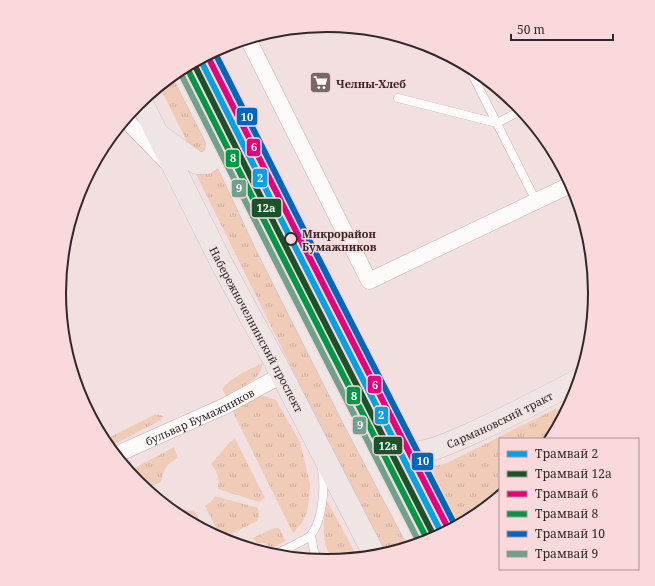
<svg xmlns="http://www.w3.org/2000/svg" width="655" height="586" font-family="'Noto Serif',serif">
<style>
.grass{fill:url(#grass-tufts)}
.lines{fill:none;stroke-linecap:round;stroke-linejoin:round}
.service-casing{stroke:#c0b3b4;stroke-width:9}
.minor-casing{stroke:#c0b3b4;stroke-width:17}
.primary-casing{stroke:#c9c1c2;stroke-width:23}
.service{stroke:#fdfafa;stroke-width:8}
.minor{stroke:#fdfafa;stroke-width:16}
.primary{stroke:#efe5e4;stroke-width:22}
.tram-1-casing{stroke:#f9d9db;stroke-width:9}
.tram-2-casing{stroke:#f9d9db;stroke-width:9}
.tram-3-casing{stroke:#f9d9db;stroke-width:9}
.tram-4-casing{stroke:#f9d9db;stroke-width:9}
.tram-5-casing{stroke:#f9d9db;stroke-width:9}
.tram-6-casing{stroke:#f9d9db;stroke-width:9}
.tram-1{stroke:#06a0e6;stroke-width:6}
.tram-2{stroke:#1b522b;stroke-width:6}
.tram-3{stroke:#e5007d;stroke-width:6}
.tram-4{stroke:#009746;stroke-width:6}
.tram-5{stroke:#0065bd;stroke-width:6}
.tram-6{stroke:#6fa28c;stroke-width:6}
.stop-dot{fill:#f9d9db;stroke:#332829;stroke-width:2}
.labels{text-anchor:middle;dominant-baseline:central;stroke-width:3;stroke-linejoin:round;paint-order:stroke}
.poi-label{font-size:11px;font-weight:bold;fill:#332829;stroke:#f9d9db;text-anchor:start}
.stop-label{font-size:11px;font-weight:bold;fill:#332829;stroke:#f9d9db;text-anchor:start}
.street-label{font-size:11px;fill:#332829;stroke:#f9d9db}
.rim{fill:none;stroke:#332829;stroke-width:2}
.line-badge{stroke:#f9d9db;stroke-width:1.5}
.badge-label{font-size:11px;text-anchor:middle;font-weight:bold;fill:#fff}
</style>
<defs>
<pattern id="grass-tufts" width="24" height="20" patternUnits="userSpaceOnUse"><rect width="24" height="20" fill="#f0cbb7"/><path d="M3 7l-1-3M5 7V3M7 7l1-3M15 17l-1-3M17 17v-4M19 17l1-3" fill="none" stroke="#ceae9d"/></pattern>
</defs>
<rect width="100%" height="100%" fill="#f2e0e1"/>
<g class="grass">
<path d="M173,75L208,145L205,153H193L159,86Z"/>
<path d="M217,165L409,547L385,554L372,531L196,174Z"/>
<path d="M262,363C262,366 262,369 260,372C255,382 235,390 226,396L222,389C233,376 247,371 262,363Z"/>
<path d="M261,395L271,398L276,400L300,442L310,484L309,498L307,512L302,523L293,533L231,408Z"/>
<path d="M555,409L567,411L552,439H500V496L476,516L451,529L419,466L431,467L447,463Z"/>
<path d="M156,414L163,416L161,420L109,447L104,440Z"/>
<path d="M235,439L265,498L259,502L218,489C219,478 218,473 211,464L230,442Z"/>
<path d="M174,447L178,458C166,464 164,469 161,482L146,489L138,482L129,471Z"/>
<path d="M392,462L402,464L439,536L431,540Z"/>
<path d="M215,496L258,508L259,515L257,521L227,536L218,532L205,506L211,502Z"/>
<path d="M326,499L358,558L335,560C333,558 330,556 329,553C320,537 325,516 326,499Z"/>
<path d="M183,509L189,511L194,510L205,530L180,517Z"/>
<path d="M274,528H278L280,529L285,541L271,549L265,543H256L253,538Z"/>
</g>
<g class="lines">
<defs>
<g id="service">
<path d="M468,66L536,201"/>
<path d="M398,98L497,123L522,110"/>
<path d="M311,536L314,551L318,560"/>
<path d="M273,555C280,552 308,539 311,535C323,520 325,487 322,469"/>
</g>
<g id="minor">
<path d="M248,39L369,281L572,184"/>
<path d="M125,119L166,161"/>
<path id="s1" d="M115,455L225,406L282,375"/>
</g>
<g id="primary">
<path d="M181,69L217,140L268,249L354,420L419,544"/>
<path id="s2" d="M141,101L223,266L282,375L375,556"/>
<path d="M160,136L197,163H206L212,159L216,152L217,140"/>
<path id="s3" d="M362,427C375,439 390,452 409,453C427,454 452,442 468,435C506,418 543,399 580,379"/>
</g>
</defs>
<use href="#service" class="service-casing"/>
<use href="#minor" class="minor-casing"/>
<use href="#primary" class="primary-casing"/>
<use href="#service" class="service"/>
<use href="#minor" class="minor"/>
<use href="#primary" class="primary"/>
<defs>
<path id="tram-1" d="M200,59L291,239L442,534"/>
<path id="tram-2" d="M193,62L284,243L435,538"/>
<path id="tram-3" d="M207,55L298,235L449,530"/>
<path id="tram-4" d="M186,66L277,246L428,541"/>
<path id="tram-5" d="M214,51L305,232L456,527"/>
<path id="tram-6" d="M179,70L270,250L420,544"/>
</defs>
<use href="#tram-1" class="tram-1-casing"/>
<use href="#tram-2" class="tram-2-casing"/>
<use href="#tram-3" class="tram-3-casing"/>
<use href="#tram-4" class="tram-4-casing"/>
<use href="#tram-5" class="tram-5-casing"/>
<use href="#tram-6" class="tram-6-casing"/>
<use href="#tram-1" class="tram-1"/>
<use href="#tram-2" class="tram-2"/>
<use href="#tram-3" class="tram-3"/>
<use href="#tram-4" class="tram-4"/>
<use href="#tram-5" class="tram-5"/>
<use href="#tram-6" class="tram-6"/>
</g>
<defs>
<symbol id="supermarket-square" viewBox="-11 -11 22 22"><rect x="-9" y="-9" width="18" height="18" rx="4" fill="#766869" stroke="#f9d9db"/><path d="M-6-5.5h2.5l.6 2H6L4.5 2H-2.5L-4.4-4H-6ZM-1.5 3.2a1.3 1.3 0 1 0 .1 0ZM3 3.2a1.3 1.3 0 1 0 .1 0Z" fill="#fff"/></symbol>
</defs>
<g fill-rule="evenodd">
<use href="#supermarket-square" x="308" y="70" width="25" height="25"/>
</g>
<circle class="stop-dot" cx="291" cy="239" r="6"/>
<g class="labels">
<g class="poi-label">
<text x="336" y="83">Челны-Хлеб</text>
</g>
<g class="stop-label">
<text x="302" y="233">Микрорайон<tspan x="302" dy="13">Бумажников</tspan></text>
</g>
<g class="street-label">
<text stroke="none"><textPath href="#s2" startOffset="256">Набережночелнинский проспект</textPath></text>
<text stroke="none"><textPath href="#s1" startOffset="93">бульвар Бумажников</textPath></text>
<text stroke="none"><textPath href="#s3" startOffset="152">Сармановский тракт</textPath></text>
</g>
</g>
<path d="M0 0H655V586H0ZM66 293a261 261 0 1 1 522 0a261 261 0 1 1-522 0Z" fill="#f9d9db" fill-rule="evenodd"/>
<path class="rim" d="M66 293a261 261 0 1 1 522 0a261 261 0 1 1-522 0Z"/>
<g class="line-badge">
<rect x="236" y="107" width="22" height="19" rx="4" fill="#0065bd"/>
<rect x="246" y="138" width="15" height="19" rx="4" fill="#e5007d"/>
<rect x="225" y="149" width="15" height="19" rx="4" fill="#009746"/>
<rect x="252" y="168" width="16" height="20" rx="4" fill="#06a0e6"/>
<rect x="231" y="179" width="16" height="19" rx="4" fill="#6fa28c"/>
<rect x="251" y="198" width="31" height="20" rx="4" fill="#1b522b"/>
<rect x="367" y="375" width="15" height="19" rx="4" fill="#e5007d"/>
<rect x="346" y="386" width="15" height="19" rx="4" fill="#009746"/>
<rect x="374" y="406" width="15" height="19" rx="4" fill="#06a0e6"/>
<rect x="352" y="416" width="15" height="19" rx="4" fill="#6fa28c"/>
<rect x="373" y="436" width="30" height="19" rx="4" fill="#1b522b"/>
<rect x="411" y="452" width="23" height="19" rx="4" fill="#0065bd"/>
</g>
<g class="badge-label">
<text x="247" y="121">10</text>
<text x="254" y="151">6</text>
<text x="233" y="162">8</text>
<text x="260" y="182">2</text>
<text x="239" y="192">9</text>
<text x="266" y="212">12а</text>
<text x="375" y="389">6</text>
<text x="354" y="400">8</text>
<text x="381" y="419">2</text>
<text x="360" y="429">9</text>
<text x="388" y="450">12а</text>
<text x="423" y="465">10</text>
</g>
<rect x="499" y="438" width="140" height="132" fill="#f9d9db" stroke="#aa9294"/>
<rect x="507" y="451" width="20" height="6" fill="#06a0e6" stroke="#aa9294"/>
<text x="535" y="458" font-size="12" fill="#332829">Трамвай 2</text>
<rect x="507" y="471" width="20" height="6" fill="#1b522b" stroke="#aa9294"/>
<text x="535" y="478" font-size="12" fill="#332829">Трамвай 12а</text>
<rect x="507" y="491" width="20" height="6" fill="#e5007d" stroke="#aa9294"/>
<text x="535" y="498" font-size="12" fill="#332829">Трамвай 6</text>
<rect x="507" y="511" width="20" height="6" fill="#009746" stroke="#aa9294"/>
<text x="535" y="518" font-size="12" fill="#332829">Трамвай 8</text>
<rect x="507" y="531" width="20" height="6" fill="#0065bd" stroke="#aa9294"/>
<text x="535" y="538" font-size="12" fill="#332829">Трамвай 10</text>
<rect x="507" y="551" width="20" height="6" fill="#6fa28c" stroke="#aa9294"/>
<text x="535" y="558" font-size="12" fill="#332829">Трамвай 9</text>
<path d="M511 34v6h102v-6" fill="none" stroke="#332829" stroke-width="2"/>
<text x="517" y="34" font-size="12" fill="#332829" stroke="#f9d9db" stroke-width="3" paint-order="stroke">50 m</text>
</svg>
